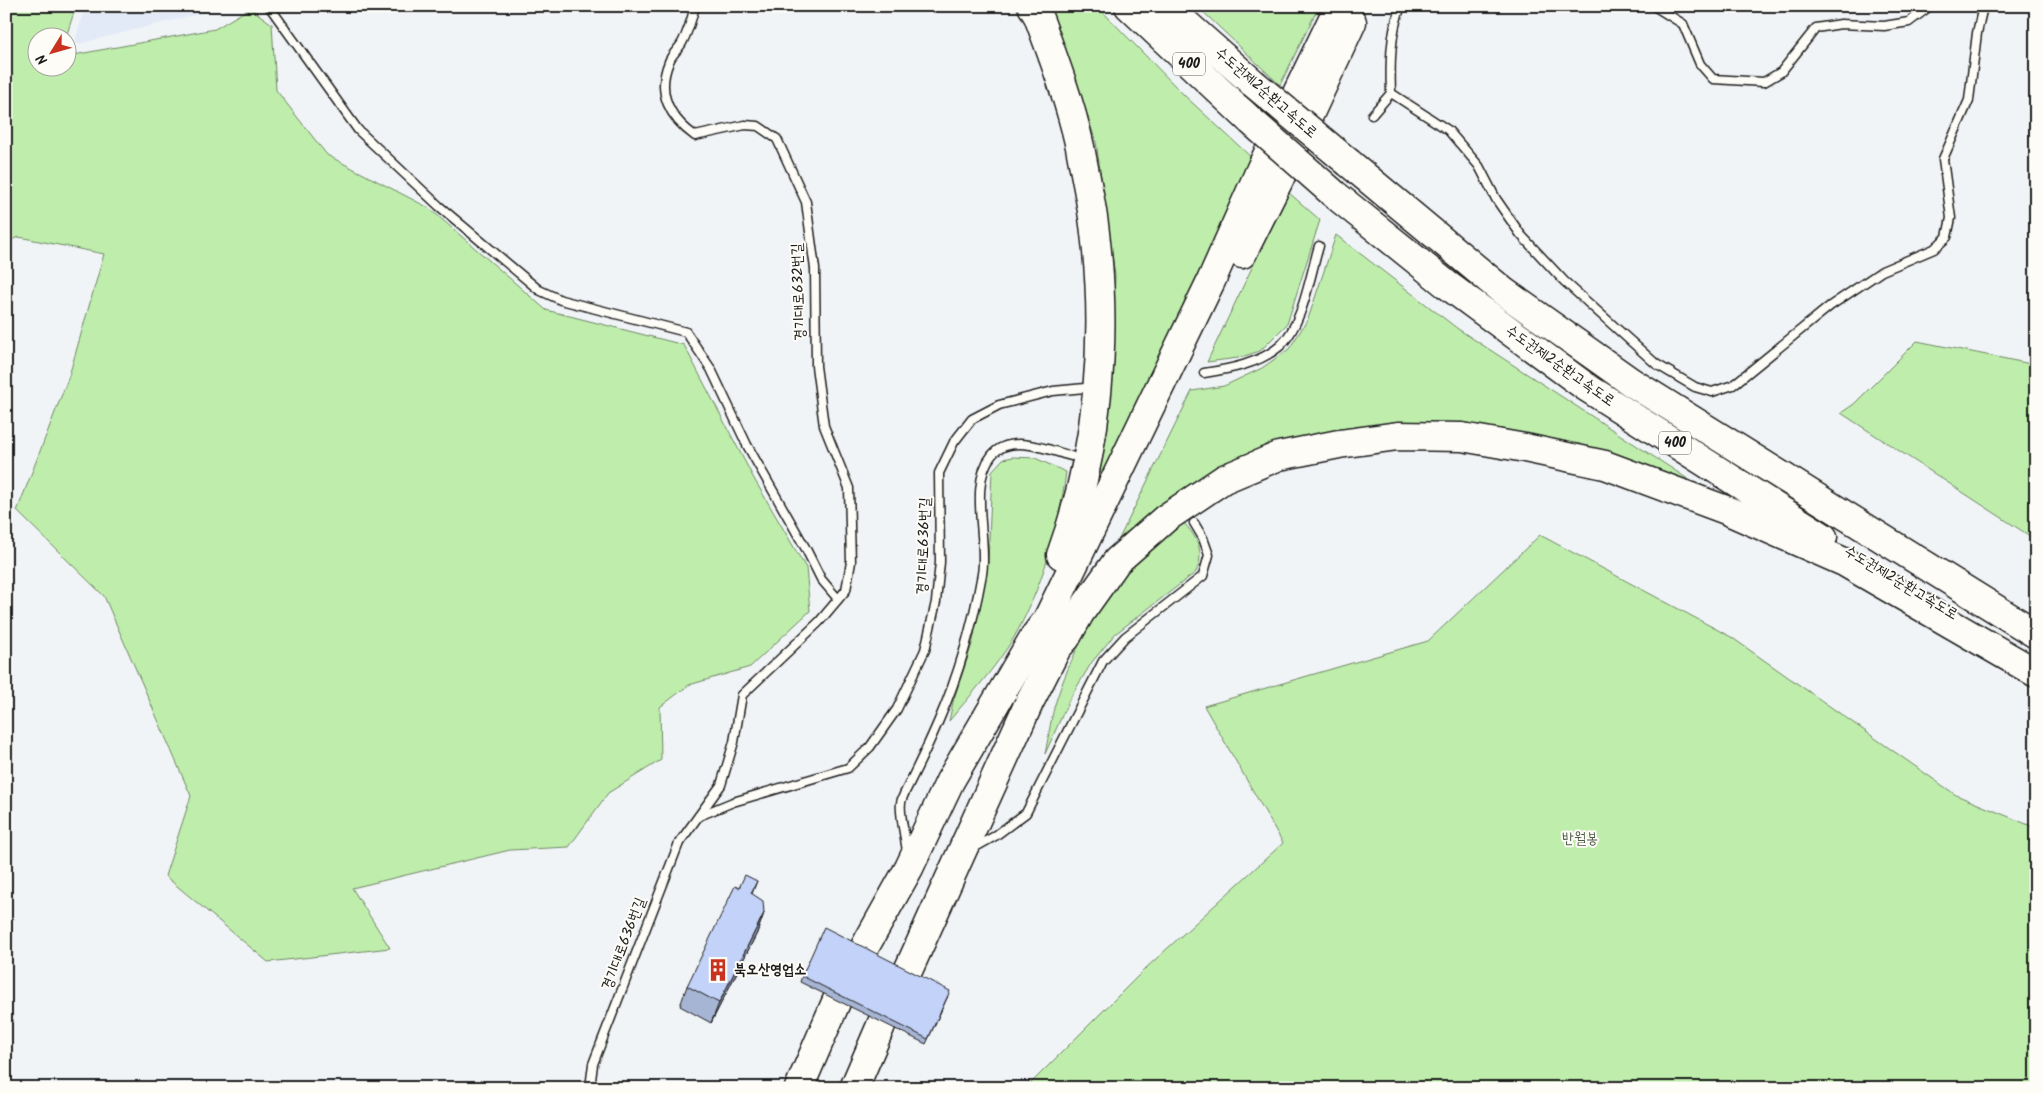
<svg xmlns="http://www.w3.org/2000/svg" width="2042" height="1094" font-family="Kalam,'Poor Story',sans-serif">
<style>
.built{fill:#e3eaf7}
.green{fill:#bfeeac;stroke:#6e8564}
.lines{fill:none;stroke-linecap:round;stroke-linejoin:round}
.service-casing{stroke:#1c1c1c;stroke-width:11}
.motorway-casing{stroke:#1c1c1c;stroke-width:31}
.service{stroke:#fdfcf7;stroke-width:8}
.motorway{stroke:#fdfcf7;stroke-width:28}
.motorway-bridge-casing{stroke:#1c1c1c;stroke-width:31;stroke-linecap:butt}
.motorway-bridge{stroke:#fdfcf7;stroke-width:28}
.wall{fill:#a7b5d5;stroke:#1c1c1c}
.shaded-wall{fill:#8893ae;stroke:#1c1c1c}
.building{fill:#c2d2f8;stroke:#1c1c1c}
.labels{text-anchor:middle;dominant-baseline:central;stroke-width:4;stroke-linejoin:round;paint-order:stroke}
.shield{fill:#fdfcf7;stroke:#605f5e;stroke-width:1}
.shield-label{font-size:14px;font-weight:bold;fill:#1c1c1c}
.street-label{font-size:15px;fill:#1c1c1c;stroke:#fdfcf7}
.park-label{font-size:15px;fill:#4d5b47;stroke:#fdfcf7}
.poi-label{font-size:15px;font-weight:bold;fill:#1c1c1c;stroke:#fdfcf7;text-anchor:start}
</style>
<rect width="100%" height="100%" fill="#f1f4f7"/>
<filter id="ink" filterUnits="userSpaceOnUse"><feTurbulence type="fractalNoise" baseFrequency=".02" numOctaves="2"/><feDisplacementMap in="SourceGraphic" scale="10" xChannelSelector="R" yChannelSelector="G"/><feConvolveMatrix kernelMatrix="1 2 1 2 8 2 1 2 1" color-interpolation-filters="sRGB"/></filter>
<g filter="url(#ink)">
<path class="built" d="M85,6H218L214,10L74,45Z"/>
<g class="green">
<path d="M6,6H76L66,37L38,38V68H68V56L215,29L250,8L272,24L276,90L327,155L429,208L546,310L684,345L753,477L806,568L810,611L750,667L689,685L660,707L661,760L608,793L569,847L510,850L352,888L390,948L268,962L165,876L191,796L104,596L17,511L69,376L104,254L19,237L6,242Z"/>
<path d="M1045,6H1097L1185,96L1252,158L1138,403L1094,491L1111,370L1115,275L1096,142L1063,44Z"/>
<path d="M1197,6H1319L1280,85Z"/>
<path d="M2036,97V196L2030,194Z"/>
<path d="M1288,192L1320,220L1287,324L1260,351L1238,358L1207,362Z"/>
<path d="M1336,235L1458,329L1694,483L1627,460L1532,438L1295,443L1112,553L1192,391L1224,386L1262,368L1289,349L1308,319Z"/>
<path d="M1917,341L2036,365V540L1841,413L1854,404Z"/>
<path d="M1013,457L1035,458L1066,472C1059,529 1042,589 1013,639C995,668 971,695 949,721L953,702L973,641L988,563L992,471L1003,459Z"/>
<path d="M1183,522C1198,538 1205,552 1196,572L1115,634L1092,662L1069,700L1045,754C1049,735 1051,716 1057,698C1075,645 1107,584 1150,547C1161,539 1172,531 1183,522Z"/>
<path d="M1540,535L1731,637L1956,795L2036,828V1088H1026L1146,968L1283,843L1204,706L1428,641Z"/>
</g>
<g class="lines">
<defs>
<g id="service">
<path d="M269,6L358,130L439,206L539,290L561,300L686,332L711,369L747,445L806,549L821,579L838,599"/>
<path d="M1654,6L1683,24L1700,64L1713,79L1764,82L1781,72L1816,28L1841,24L1884,26L1909,22L1930,6"/>
<path d="M1391,93L1448,130L1479,166L1496,199L1521,235L1564,281L1656,364L1695,387L1712,392L1733,385L1830,306L1882,271L1934,249L1947,237L1951,218L1943,159L1969,100L1977,33L1983,6"/>
<path d="M1372,115L1391,93C1390,65 1390,33 1401,6"/>
<path d="M1204,373C1230,369 1259,364 1280,346C1303,325 1310,275 1319,246"/>
<path d="M699,816L733,802L848,768L870,747L897,709L925,650L936,602L940,562L939,473L954,442L972,419L999,405L1053,391L1085,388"/>
<path d="M972,849L995,836L1026,813L1103,661L1125,637L1203,576L1209,555L1203,538L1194,523"/>
<path d="M907,852C906,841 899,812 901,803C902,796 907,789 910,782C920,762 930,741 939,720C959,674 973,624 982,574C988,540 968,484 992,455C1011,433 1049,450 1071,456"/>
<path d="M590,1088L593,1064L679,843L721,785L734,742L742,695L819,622L846,590L851,562L849,488L824,426L816,366L815,269L806,202L777,139L758,126L745,125L695,136C670,118 656,93 669,62C671,55 678,50 682,43C688,32 692,18 695,6"/>
</g>
<g id="motorway">
<path d="M1032,6L1038,16C1054,59 1070,102 1080,147C1085,175 1092,204 1095,233C1108,340 1098,453 1061,555"/>
<path d="M1129,6L1251,121"/>
<path d="M1166,6L1253,83"/>
<path d="M1349,163L1504,292L1631,382L2036,634"/>
<path d="M1334,194L1446,284L1586,387L1823,537"/>
<path d="M1242,254L1278,182L1352,22"/>
<path d="M862,952L909,868L950,781L1034,637L1047,620L1211,281L1262,166L1339,6"/>
<path d="M906,975L1029,703L1057,648L1066,638L1080,613L1117,561L1166,518L1224,479L1279,456L1339,444L1398,436L1462,437L1525,448L1605,465L1726,510L1844,562L2036,673"/>
<path d="M799,1088L837,1000"/>
<path d="M854,1088L882,1023"/>
</g>
</defs>
<use href="#service" class="service-casing"/>
<use href="#motorway" class="motorway-casing"/>
<use href="#service" class="service"/>
<use href="#motorway" class="motorway"/>
<defs>
<g id="motorway-bridge">
<path d="M1253,83L1349,163"/>
<path d="M1251,121L1334,194"/>
</g>
</defs>
<use href="#motorway-bridge" class="motorway-bridge-casing"/>
<use href="#motorway-bridge" class="motorway-bridge"/>
</g>
<g class="wall">
<path d="M757,881L752,894L764,913L757,933L711,1023L680,1006L687,986Z"/>
<path d="M802,976L948,996L926,1044L800,982Z"/>
</g>
<path class="shaded-wall" d="M764,913L757,933L711,1023L719,1003Z"/>
<g class="building">
<path d="M745,875L757,881L751,893L763,901L764,913L719,1003L687,986L735,886L739,888Z"/>
<path d="M824,927L950,991L928,1039L802,976Z"/>
</g>
</g>
<defs>
<symbol id="building-bare" viewBox="-9 -9 18 18"><path d="M-4-6H4V6H1V3H-1V6H-4ZM-2.5-4.3h1.7v1.8h-1.7ZM.8-4.3h1.7v1.8H.8ZM-2.5-1h1.7V.8h-1.7ZM.8-1h1.7V.8H.8Z" fill="#c8321e" stroke="#fdfcf7" stroke-width="2.5" paint-order="stroke"/></symbol>
</defs>
<g fill-rule="evenodd">
<use href="#building-bare" x="702" y="954" width="32" height="32"/>
</g>
<g class="labels">
<g class="shield">
<rect x="1173" y="52.5" width="32" height="23" rx="4"/>
<rect x="1659" y="431.5" width="32" height="23" rx="4"/>
</g>
<g class="shield-label">
<text x="1189" y="64">400</text>
<text x="1675" y="443">400</text>
</g>
<g class="street-label">
<text transform="translate(1266 93) rotate(41)">수도권제2순환고속도로</text>
<text transform="translate(799 292) rotate(-92)">경기대로632번길</text>
<text transform="translate(1560 366) rotate(35)">수도권제2순환고속도로</text>
<text transform="translate(924 546) rotate(-88)">경기대로636번길</text>
<text transform="translate(1901 583) rotate(31)">수도권제2순환고속도로</text>
<text transform="translate(624 944) rotate(-69)">경기대로636번길</text>
</g>
<g class="park-label">
<text x="1580" y="839">반월봉</text>
</g>
<g class="poi-label">
<text x="734" y="970">북오산영업소</text>
</g>
</g>
<rect width="2042" height="1094" fill="none" stroke="#fdfcf7" stroke-width="25"/>
<rect x="12" y="12" width="2017" height="1069" fill="none" stroke="#1c1c1c" stroke-width="2" filter="url(#ink)"/>
<g transform="translate(52 52) rotate(233)"><circle r="24" fill="#fdfcf7" stroke="#a3a29f"/>
<path d="M0-4L9 19L0 12L-9 19Z" fill="#c8321e"/>
<text y="-8" font-size="14" font-weight="bold" text-anchor="middle" fill="#1c1c1c">N</text>
</g>
</svg>
